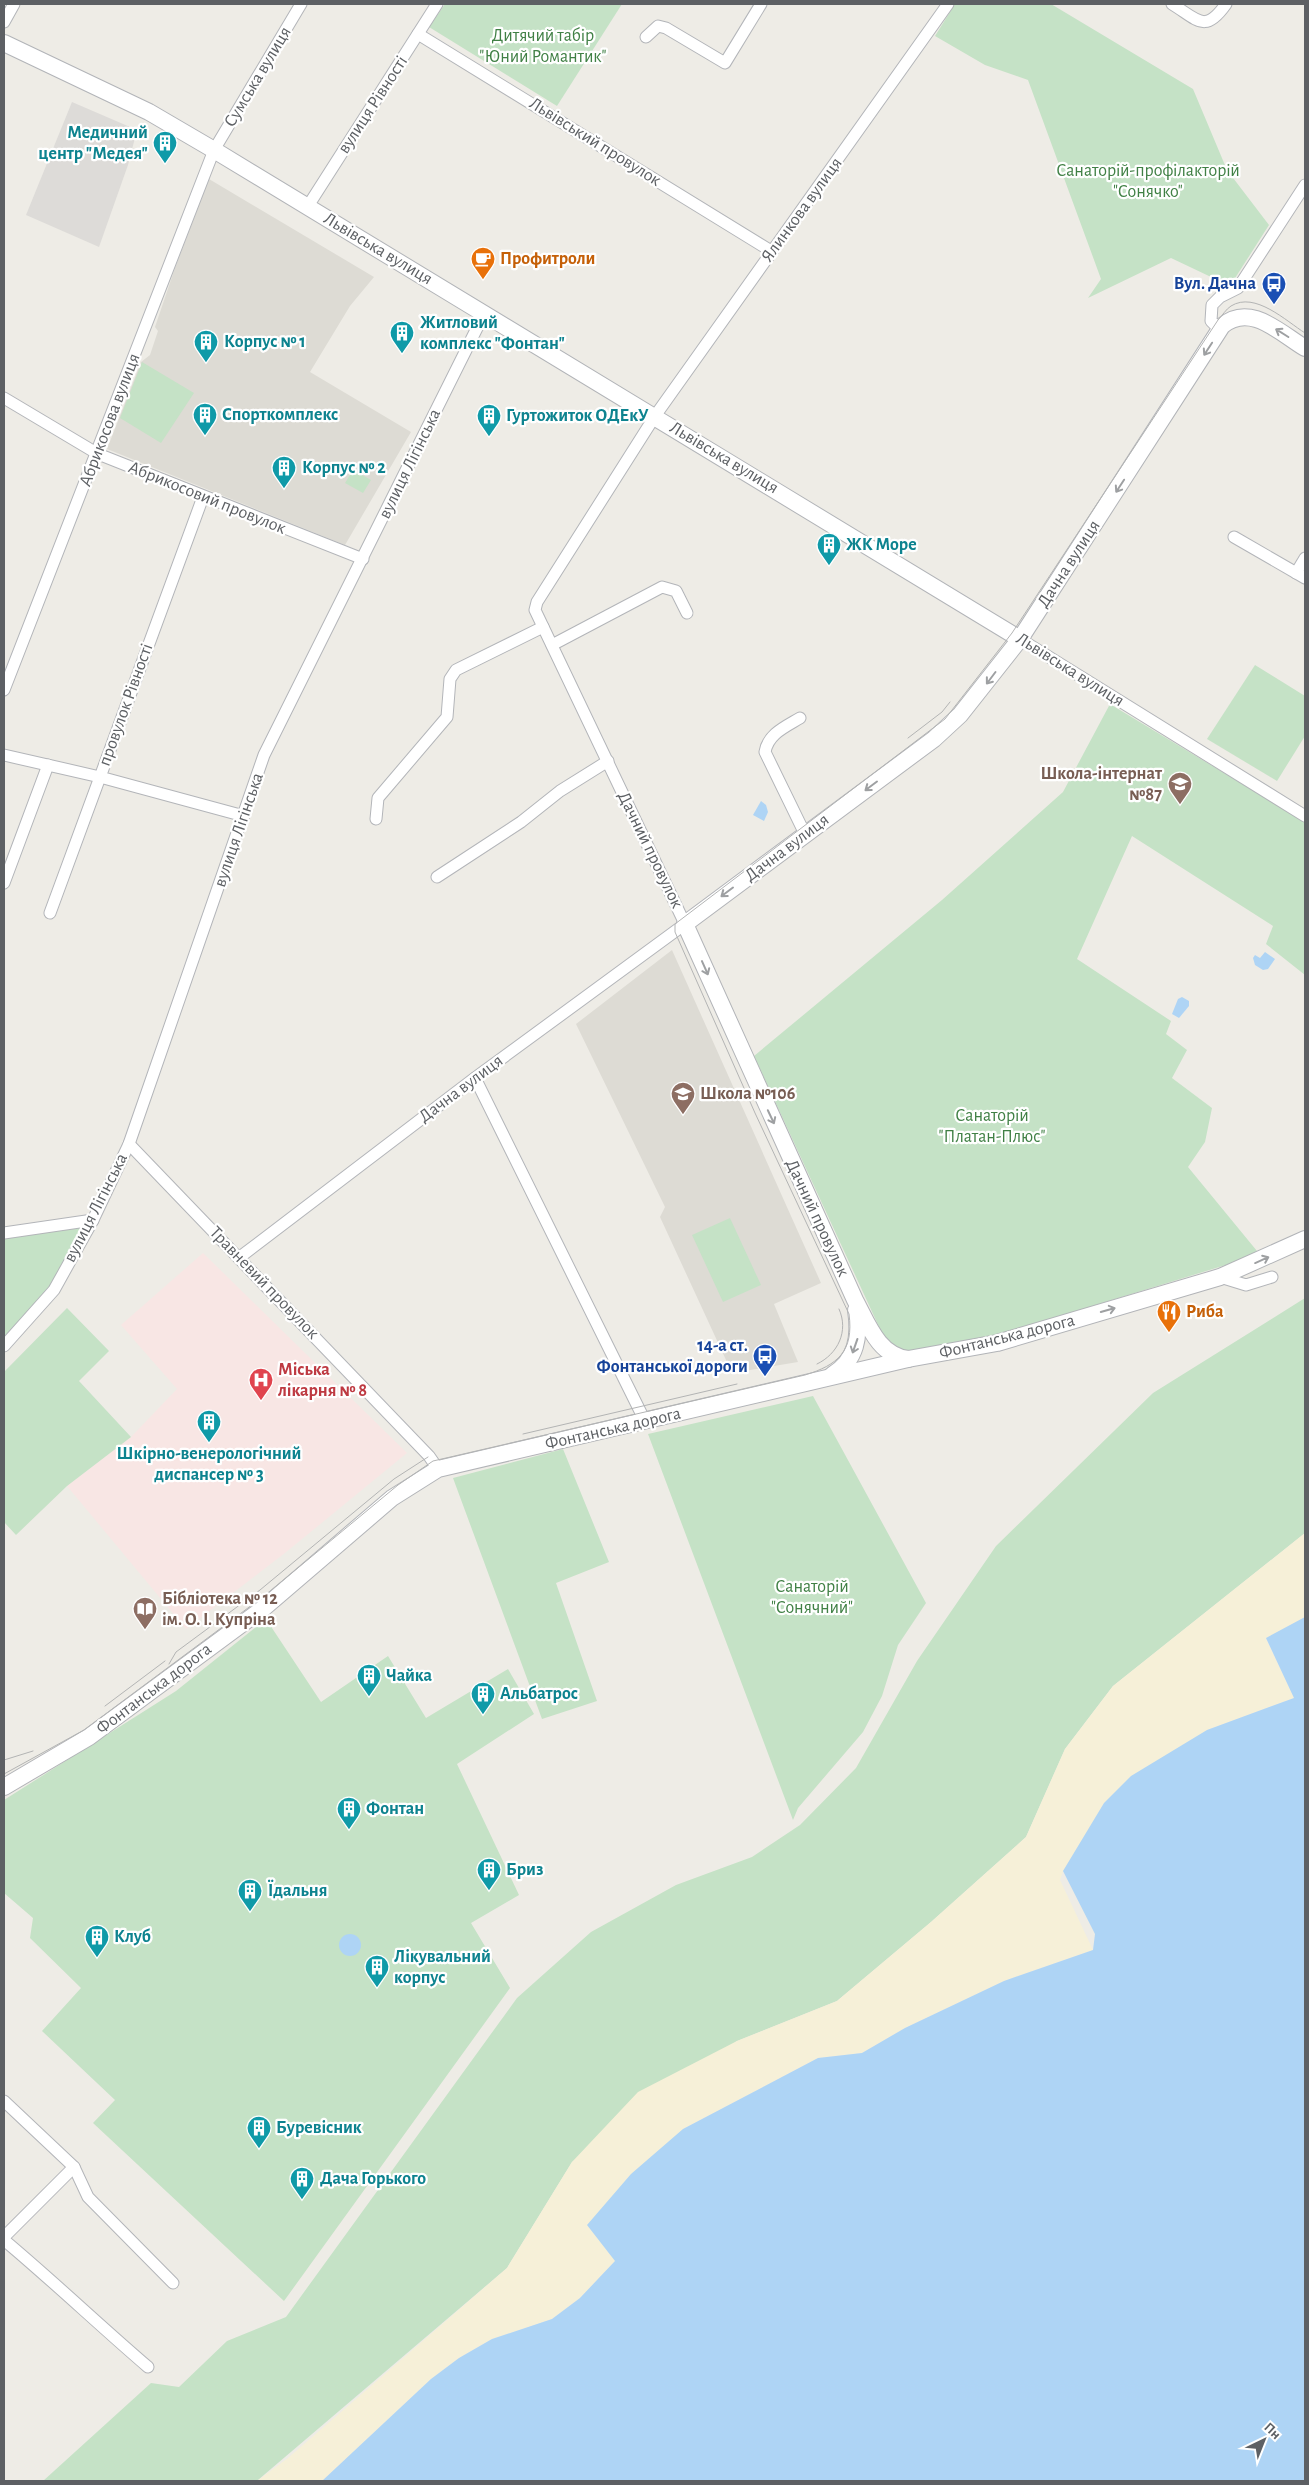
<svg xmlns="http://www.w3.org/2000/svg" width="1309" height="2485" font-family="'Alegreya Sans',sans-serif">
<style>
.industrial{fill:#dddbd8}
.education{fill:#dddbd4}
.medical{fill:#f8e6e4}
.green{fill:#c5e2c6}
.sand{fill:#f6f0d8}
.water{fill:#aed4f5}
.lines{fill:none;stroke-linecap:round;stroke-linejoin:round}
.street-casing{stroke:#b3b5b9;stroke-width:13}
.secondary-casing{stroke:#b2b4b8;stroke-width:18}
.street{stroke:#fff;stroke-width:11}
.secondary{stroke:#fff;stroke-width:16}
.tram{stroke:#b3b4b4;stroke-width:1}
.oneway{stroke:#9ea0a2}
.labels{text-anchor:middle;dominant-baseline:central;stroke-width:4.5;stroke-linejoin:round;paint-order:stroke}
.park-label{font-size:18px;fill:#408045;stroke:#fff}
.street-label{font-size:18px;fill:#5d6064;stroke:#fff}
.culture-label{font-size:18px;font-weight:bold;fill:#0d838f;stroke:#fff;text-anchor:start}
.food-label{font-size:18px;font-weight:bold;fill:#c56008;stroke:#fff;text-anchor:start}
.transit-label{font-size:18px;font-weight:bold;fill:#164399;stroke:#fff;text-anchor:end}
.education-label{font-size:18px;font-weight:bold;fill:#785e54;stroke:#fff;text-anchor:start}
.health-label{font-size:18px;font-weight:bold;fill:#be3a42;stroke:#fff;text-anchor:start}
</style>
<rect width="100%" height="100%" fill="#eeece6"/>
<path class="industrial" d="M72,102L137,130L128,165L99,247L26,215Z"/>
<g class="education">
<path d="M209,179L374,277L350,306L310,372L411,432L345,545L107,449L141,362L150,355L158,331L155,327L175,268Z"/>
<path d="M672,950L821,1283L774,1304L798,1362L732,1373L660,1217L665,1207L576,1024Z"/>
</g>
<path class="medical" d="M203,1253L407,1453L285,1553L186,1629L67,1486L131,1437L177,1389L121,1325Z"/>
<g class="green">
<path d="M445,4H622L557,106L429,27Z"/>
<path d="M955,4H1051L1193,89L1227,170L1269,225L1230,286L1171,258L1088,298L1101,279L1028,80L985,65L935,36Z"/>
<path d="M142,362L194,393L161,443L120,418Z"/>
<path d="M353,470L371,480L363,493L345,483Z"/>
<path d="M1255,665L1305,696V736L1277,781L1207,739Z"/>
<path d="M1110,704L1305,822V975L1266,944L1273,926L1132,836L1077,959L1171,1021L1166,1034L1187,1050L1172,1078L1212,1108L1205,1142L1188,1167L1257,1251L1242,1260L1001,1334L898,1354L886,1342L754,1056L942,900L1063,792Z"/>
<path d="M730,1218L761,1285L723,1302L692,1235Z"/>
<path d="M91,1219L52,1289L4,1341V1236Z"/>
<path d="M1305,1298V1533L1113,1686L1065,1749L1026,1837L931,1922L837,2001L737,2041L572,2162L507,2268L258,2480L43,2481L151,2383L179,2387L227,2341L286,2317L517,1998L591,1932L676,1885L752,1857L800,1825L856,1768L917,1661L996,1546L1153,1393Z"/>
<path d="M67,1308L109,1351L79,1381L131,1437L67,1486L16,1535L4,1522V1372Z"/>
<path d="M813,1396L926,1603L898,1645L882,1696L863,1732L798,1808L793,1820L648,1434Z"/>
<path d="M563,1449L609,1562L556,1583L597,1701L542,1719L453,1478Z"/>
<path d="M266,1619L321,1702L388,1656L426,1718L508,1669L534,1714L457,1764L519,1895L471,1923L510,1988L284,2301L93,2123L115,2100L42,2031L81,1988L30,1938L33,1918L4,1893V1800L176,1691Z"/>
</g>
<path class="sand" d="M1305,1533V1617L1266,1639L1294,1698L1207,1730L1063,1871L1060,1880L1093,1950L1004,1981L905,2028L862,2053L818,2058L683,2129L615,2261L580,2298L552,2319L492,2339L459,2358L431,2379L322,2481H257L288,2458L507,2268L572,2162L638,2092L737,2041L837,2001L931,1922L1026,1837L1065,1749L1113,1686Z"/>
<g class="water">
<path d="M761,801L766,805L768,812L764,821L753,815Z"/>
<path d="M1265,952L1275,959L1268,969L1263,970L1255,965L1253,958L1255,955L1260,958Z"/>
<path d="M1182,997L1189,1001V1006L1179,1018L1172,1014L1178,999Z"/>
<path d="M1305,1617V2481H322L431,2379L459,2358L492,2339L552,2319L580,2298L615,2261L587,2225L631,2174L683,2129L818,2058L862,2053L905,2028L1004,1981L1093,1950L1095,1934L1063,1871L1104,1803L1131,1776L1207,1730L1294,1698L1266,1638Z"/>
<circle cx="350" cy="1945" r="11"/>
</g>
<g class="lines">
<defs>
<g id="street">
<path d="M1172,4C1198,20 1205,34 1226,4"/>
<path d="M4,22L14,4"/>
<path d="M418,34L771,251"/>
<path d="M646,37L658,26L666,28L725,63L761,4"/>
<path d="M308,206L437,4"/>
<path d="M1220,330L1211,321L1212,305L1220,297L1238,288L1305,185"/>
<path d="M4,398L98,454L363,559"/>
<path d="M1234,537L1305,578"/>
<path d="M1296,573L1305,558"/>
<path d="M1020,639L1305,816"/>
<path d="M552,645L662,587L676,591L687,613"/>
<path d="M4,690L214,150L301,4"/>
<path d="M800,718C785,727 768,734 765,752L805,834"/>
<path d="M4,755L100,777L244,816"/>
<path d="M376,819L378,798L447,717L450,679L456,670L543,627"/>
<path d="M437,877L521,822L560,791L608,761"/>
<path d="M4,883L48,765"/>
<path d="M50,913L203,497"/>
<path d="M475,1078L645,1421"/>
<path d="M129,1144L429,1456L438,1469"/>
<path d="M4,1233L93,1220"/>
<path d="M240,1257L475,1078L685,924L535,610L537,602L655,416L948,4"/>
<path d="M1220,1277L1246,1285L1272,1277"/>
<path d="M4,1346L54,1290L93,1220L129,1144L264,755L484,314"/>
<path d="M4,2101L74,2167L88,2197L173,2283"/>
<path d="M4,2237L74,2167"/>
<path d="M4,2240C53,2281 99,2325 148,2367"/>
</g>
<g id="secondary">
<path d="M4,43L149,112L214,150L1020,639"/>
<path d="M908,1359C878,1355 868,1324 855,1300L685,924L934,739L960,715L1020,639L1222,326C1250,302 1280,333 1305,348"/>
<path d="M832,1375C857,1360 860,1336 856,1310"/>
<path d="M4,1787L89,1737L265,1607L392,1498L438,1469L908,1359L997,1343L1220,1277L1305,1239"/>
</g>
</defs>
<use href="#street" class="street-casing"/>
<use href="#secondary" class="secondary-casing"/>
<use href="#street" class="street"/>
<use href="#secondary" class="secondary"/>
<g class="tram">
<path d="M908,738L942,712L950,702"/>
<path d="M817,1364C838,1354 849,1331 839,1309"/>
<path d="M523,1434L737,1384"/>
<path d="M169,1664L176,1652L260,1590L394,1479L428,1457"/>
<path d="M105,1706L165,1661"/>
<path d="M4,1760L33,1751"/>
<path d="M4,1774L84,1730L264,1596L398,1485L433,1461L805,1375C838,1365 854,1351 849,1314L755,1113L675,932V924L945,719L1012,633L1218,320C1222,316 1226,309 1231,306C1255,291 1286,321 1305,333"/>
</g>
</g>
<defs><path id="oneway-shaft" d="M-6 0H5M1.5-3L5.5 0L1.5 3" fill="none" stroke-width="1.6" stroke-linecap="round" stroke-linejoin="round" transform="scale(1.25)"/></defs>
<g class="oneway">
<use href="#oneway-shaft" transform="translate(1282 333) rotate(-148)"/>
<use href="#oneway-shaft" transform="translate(1208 349) rotate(123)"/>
<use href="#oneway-shaft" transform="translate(1120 486) rotate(123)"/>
<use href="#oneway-shaft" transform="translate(991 678) rotate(127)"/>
<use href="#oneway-shaft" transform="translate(871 786) rotate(143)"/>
<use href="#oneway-shaft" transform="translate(727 892) rotate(143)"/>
<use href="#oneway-shaft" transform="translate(705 968) rotate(66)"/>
<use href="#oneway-shaft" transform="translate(771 1117) rotate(65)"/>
<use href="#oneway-shaft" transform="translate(1262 1260) rotate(-24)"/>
<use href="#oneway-shaft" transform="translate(1108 1310) rotate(-16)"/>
<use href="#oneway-shaft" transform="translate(855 1346) rotate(109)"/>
</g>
<defs>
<symbol id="building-pin" viewBox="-11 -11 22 30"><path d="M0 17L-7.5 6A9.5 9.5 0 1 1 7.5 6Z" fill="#0f9aa8" stroke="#fff"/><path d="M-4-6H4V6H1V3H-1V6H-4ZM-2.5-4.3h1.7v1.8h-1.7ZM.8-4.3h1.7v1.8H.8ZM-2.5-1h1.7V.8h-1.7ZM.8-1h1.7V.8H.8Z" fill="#fff"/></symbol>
<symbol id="cafe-pin" viewBox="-11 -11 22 30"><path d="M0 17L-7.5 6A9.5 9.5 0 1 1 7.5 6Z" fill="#e8710a" stroke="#fff"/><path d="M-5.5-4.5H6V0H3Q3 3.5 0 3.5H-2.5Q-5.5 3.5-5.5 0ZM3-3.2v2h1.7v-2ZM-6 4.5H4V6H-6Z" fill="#fff"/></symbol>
<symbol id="bus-pin" viewBox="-11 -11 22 30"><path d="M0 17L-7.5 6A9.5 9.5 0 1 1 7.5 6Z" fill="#1a4fb4" stroke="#fff"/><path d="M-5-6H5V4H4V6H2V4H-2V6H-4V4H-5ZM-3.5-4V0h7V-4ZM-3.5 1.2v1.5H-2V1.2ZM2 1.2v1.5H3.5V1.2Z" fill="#fff"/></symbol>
<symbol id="school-pin" viewBox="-11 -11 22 30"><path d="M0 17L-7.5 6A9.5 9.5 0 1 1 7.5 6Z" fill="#8d6e63" stroke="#fff"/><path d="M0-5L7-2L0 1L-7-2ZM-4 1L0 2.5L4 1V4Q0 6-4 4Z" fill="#fff"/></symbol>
<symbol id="restaurant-pin" viewBox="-11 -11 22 30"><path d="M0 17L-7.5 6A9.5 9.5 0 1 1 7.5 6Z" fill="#e8710a" stroke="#fff"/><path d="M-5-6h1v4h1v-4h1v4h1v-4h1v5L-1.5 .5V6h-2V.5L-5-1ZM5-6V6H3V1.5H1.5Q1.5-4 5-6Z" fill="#fff"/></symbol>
<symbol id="hospital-pin" viewBox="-11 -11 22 30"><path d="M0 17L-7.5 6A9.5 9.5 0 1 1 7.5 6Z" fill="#e0444e" stroke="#fff"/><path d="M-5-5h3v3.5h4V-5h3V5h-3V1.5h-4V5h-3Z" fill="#fff"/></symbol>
<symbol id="library-pin" viewBox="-11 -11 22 30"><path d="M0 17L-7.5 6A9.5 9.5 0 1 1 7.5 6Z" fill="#8d6e63" stroke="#fff"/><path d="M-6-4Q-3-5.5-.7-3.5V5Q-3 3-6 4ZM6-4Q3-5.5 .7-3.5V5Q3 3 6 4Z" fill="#fff"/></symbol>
</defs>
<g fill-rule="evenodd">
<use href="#building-pin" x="151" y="129" width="28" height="38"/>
<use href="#cafe-pin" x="469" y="245" width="28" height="38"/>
<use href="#bus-pin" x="1260" y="270" width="28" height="38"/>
<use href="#building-pin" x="388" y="319" width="28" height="38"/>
<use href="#building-pin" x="192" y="328" width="28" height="38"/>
<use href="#building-pin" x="191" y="401" width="28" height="38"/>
<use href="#building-pin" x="475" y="402" width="28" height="38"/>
<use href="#building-pin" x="270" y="454" width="28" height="38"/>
<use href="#building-pin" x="815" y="531" width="28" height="38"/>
<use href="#school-pin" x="1166" y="770" width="28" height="38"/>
<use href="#school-pin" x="669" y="1080" width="28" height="38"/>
<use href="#restaurant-pin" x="1155" y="1298" width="28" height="38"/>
<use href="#bus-pin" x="751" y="1342" width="28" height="38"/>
<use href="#hospital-pin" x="247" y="1366" width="28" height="38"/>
<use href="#building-pin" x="195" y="1408" width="28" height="38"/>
<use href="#library-pin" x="131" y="1595" width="28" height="38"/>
<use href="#building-pin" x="355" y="1662" width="28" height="38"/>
<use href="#building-pin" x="469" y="1680" width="28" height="38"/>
<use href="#building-pin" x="335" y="1795" width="28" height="38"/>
<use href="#building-pin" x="475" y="1856" width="28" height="38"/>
<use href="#building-pin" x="236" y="1877" width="28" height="38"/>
<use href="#building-pin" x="83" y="1923" width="28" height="38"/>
<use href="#building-pin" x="363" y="1953" width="28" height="38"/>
<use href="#building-pin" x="245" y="2114" width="28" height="38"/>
<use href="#building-pin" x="288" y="2165" width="28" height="38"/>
</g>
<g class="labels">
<g class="park-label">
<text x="543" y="36">Дитячий табір<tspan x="543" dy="21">"Юний Романтик"</tspan></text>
<text x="1148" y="171">Санаторій-профілакторій<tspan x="1148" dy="21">"Сонячко"</tspan></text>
<text x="992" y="1116">Санаторій<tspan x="992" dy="21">"Платан-Плюс"</tspan></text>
<text x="812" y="1587">Санаторій<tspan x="812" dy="21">"Сонячний"</tspan></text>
</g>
<g class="street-label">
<text transform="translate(258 77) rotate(-59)">Сумська вулиця</text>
<text transform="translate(373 105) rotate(-57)">вулиця Рівності</text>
<text transform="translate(595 142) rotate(32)">Львівський провулок</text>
<text transform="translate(802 210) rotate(-54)">Ялинкова вулиця</text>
<text transform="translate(378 249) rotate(31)">Львівська вулиця</text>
<text transform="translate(110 420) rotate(-69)">Абрикосова вулиця</text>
<text transform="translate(724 458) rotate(31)">Львівська вулиця</text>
<text transform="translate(410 464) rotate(-64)">вулиця Лігінська</text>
<text transform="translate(207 498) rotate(22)">Абрикосовий провулок</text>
<text transform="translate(1069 564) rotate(-57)">Дачна вулиця</text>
<text transform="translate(1070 670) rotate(32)">Львівська вулиця</text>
<text transform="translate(126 705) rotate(-70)">провулок Рівності</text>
<text transform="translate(239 830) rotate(-71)">вулиця Лігінська</text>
<text transform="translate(787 848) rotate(-37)">Дачна вулиця</text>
<text transform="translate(650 850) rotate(64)">Дачний провулок</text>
<text transform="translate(461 1089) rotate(-37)">Дачна вулиця</text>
<text transform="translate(96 1208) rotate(-63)">вулиця Лігінська</text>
<text transform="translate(817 1218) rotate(65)">Дачний провулок</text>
<text transform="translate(264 1283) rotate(46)">Травневий провулок</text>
<text transform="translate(1007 1337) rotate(-14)">Фонтанська дорога</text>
<text transform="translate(613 1429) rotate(-13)">Фонтанська дорога</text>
<text transform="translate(154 1689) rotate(-37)">Фонтанська дорога</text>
</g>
<g class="culture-label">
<text x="148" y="133" text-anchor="end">Медичний<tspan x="148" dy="21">центр "Медея"</tspan></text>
<text x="420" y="323">Житловий<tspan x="420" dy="21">комплекс "Фонтан"</tspan></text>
<text x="224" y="342">Корпус № 1</text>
<text x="222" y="415">Спорткомплекс</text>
<text x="506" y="416">Гуртожиток ОДЕкУ</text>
<text x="302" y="468">Корпус № 2</text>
<text x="846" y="545">ЖК Море</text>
<text x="209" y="1454" text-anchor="middle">Шкірно-венерологічний<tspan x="209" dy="21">диспансер № 3</tspan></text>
<text x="386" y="1676">Чайка</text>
<text x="500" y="1694">Альбатрос</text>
<text x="366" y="1809">Фонтан</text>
<text x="506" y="1870">Бриз</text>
<text x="268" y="1891">Їдальня</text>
<text x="114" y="1937">Клуб</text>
<text x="394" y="1957">Лікувальний<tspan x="394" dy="21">корпус</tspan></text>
<text x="276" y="2128">Буревісник</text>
<text x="320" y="2179">Дача Горького</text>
</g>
<g class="food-label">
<text x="500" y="259">Профитроли</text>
<text x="1186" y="1312">Риба</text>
</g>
<g class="transit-label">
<text x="1256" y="284">Вул. Дачна</text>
<text x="748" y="1346">14-а ст.<tspan x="748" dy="21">Фонтанської дороги</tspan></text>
</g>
<g class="education-label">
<text x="1162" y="774" text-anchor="end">Школа-інтернат<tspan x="1162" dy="21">№87</tspan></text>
<text x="700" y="1094">Школа №106</text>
<text x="162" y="1599">Бібліотека № 12<tspan x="162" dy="21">ім. О. І. Купріна</tspan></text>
</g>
<g class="health-label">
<text x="278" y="1370">Міська<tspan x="278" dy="21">лікарня № 8</tspan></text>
</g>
</g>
<rect width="1309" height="2485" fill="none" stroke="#5d6064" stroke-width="10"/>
<g transform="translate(1264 2440) rotate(43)" stroke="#ffffff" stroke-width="4" paint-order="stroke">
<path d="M0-4L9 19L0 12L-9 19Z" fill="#5d6064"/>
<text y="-8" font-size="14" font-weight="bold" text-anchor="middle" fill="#5d6064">Пн</text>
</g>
</svg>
